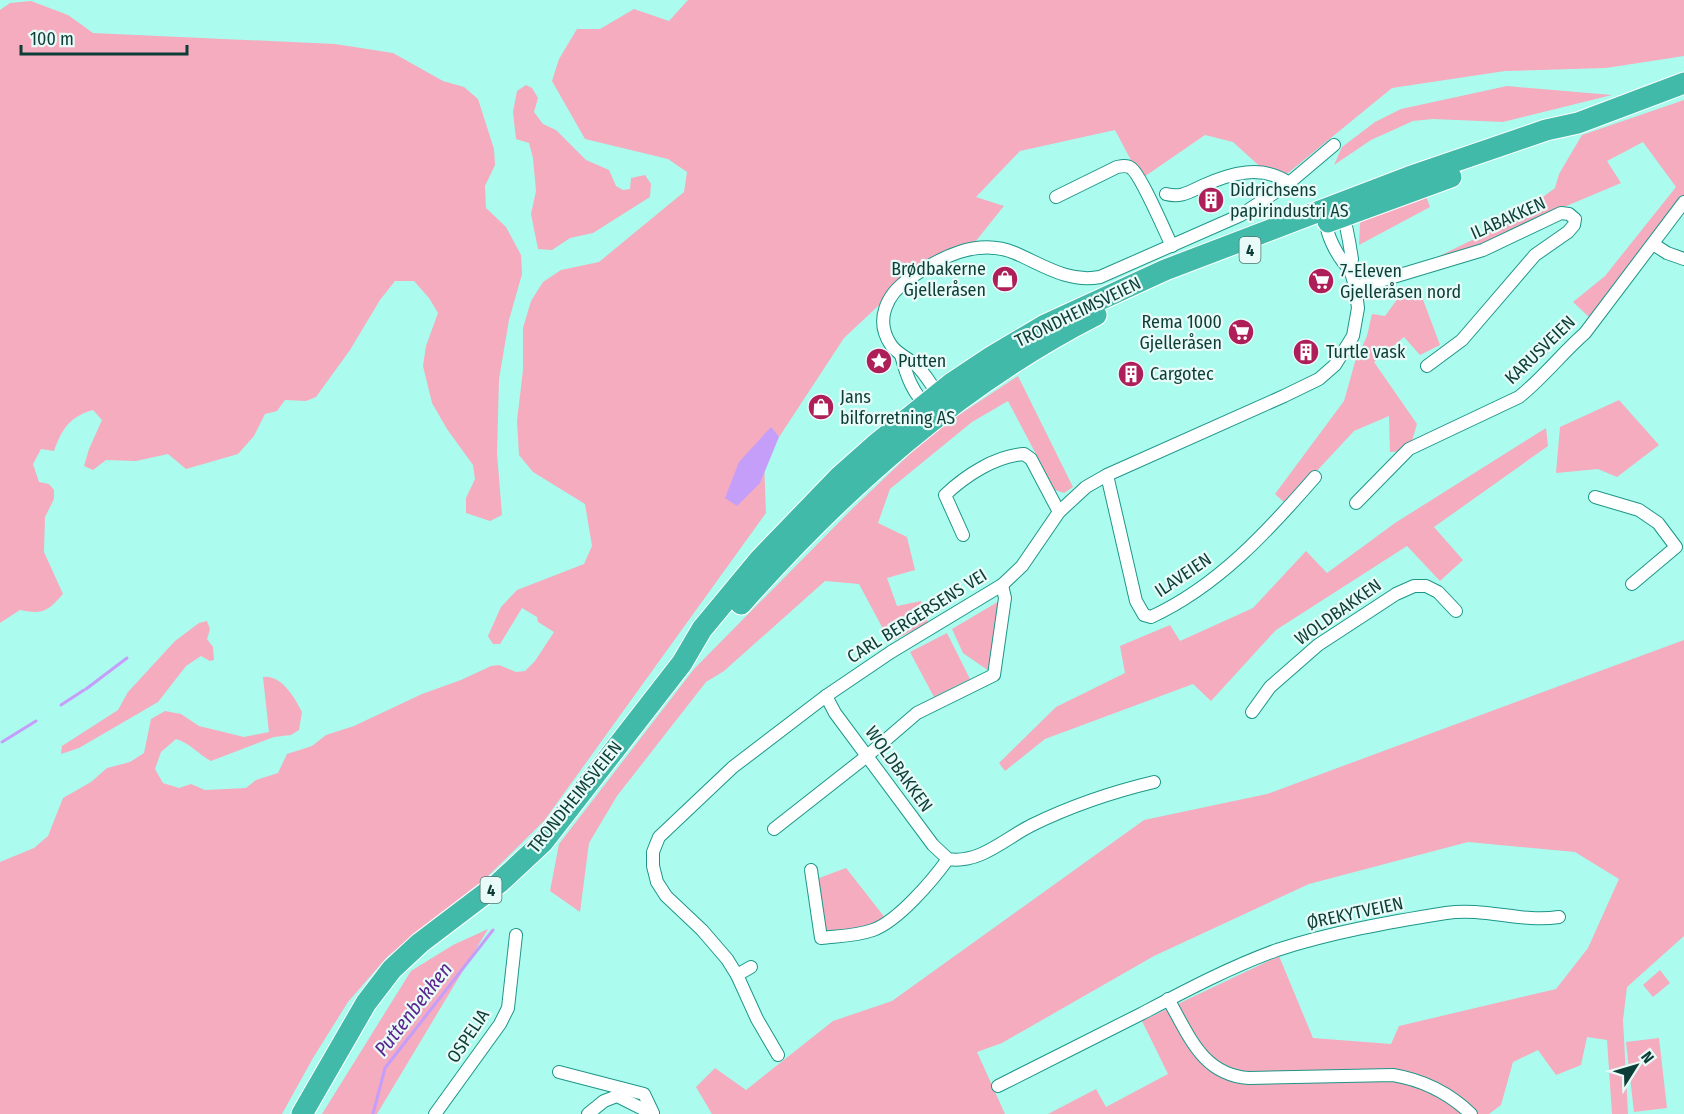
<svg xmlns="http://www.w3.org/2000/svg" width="1684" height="1114" font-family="'Fira Sans Condensed',sans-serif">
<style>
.green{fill:#f4acbe}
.water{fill:#c59efa}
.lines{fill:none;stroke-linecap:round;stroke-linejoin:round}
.stream{stroke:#c59efa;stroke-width:3}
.street-casing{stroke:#1d9688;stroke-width:14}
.highway-casing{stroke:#fff;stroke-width:23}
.street{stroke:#fff;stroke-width:12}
.highway{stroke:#42baaa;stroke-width:21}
.labels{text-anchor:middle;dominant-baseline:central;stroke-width:4.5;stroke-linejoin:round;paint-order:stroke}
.shield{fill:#e9fbf8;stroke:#4f7671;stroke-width:1.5}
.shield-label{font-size:16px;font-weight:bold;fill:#0d3d37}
.poi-label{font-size:18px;fill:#0d3d37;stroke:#e9fbf8;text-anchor:start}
.street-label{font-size:18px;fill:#0d3d37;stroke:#e9fbf8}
.water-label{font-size:20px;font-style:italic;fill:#5a258e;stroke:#e9fbf8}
</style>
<rect width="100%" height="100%" fill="#abfcee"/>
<g class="green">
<path d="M688,0H1684V56L1606,68L1505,71L1392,88L1277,182L1233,142L1205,135L1141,179L1115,130L1020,151L976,197L1004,206L975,242L959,249L908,278L844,338L764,460L766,513L544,821L486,878L387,957L348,1002L313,1058L282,1114H0V862L34,848L48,836L63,798L91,782L107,768L130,762L144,753L151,719L165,711L181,714L199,726L244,737L269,732L263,677C282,675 294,697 302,712L299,730L291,735L274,737L211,761C198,754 190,743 176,739L161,752L155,769L163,783L179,788L191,784L205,790L246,788L256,780L278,773L287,754L312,746L326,735L354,726L422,694L461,680L491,666L499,665L516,672L525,671L535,661L554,632L538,622L537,617L522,608L500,644H493L488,636L501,607L517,590L584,564L592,546L585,504L533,472L519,455L517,421L523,370V328L531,301L543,282L561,270L599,262L684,192L687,172L668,159L585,139L552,81L559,59L577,29H600L634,9L669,21Z"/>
<path d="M31,1L68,15L93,33L335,44L393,53L443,81L464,87L478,99L494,149L495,165L485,186L486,208L506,227L521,255L522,274L509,320L499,379L497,453L502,515L490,521L466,513V498L475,479L473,465L447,429L432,403L423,366L426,346L438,313L429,298L414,281H395L380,300L350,350L316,397L306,401L285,400L277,411L265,414L254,436L238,454L186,469L168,454L136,461L106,460L93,470L84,466L89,449L102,420L93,410C69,417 62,429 54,451L41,449L33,464L39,482L49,484L54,490V499L45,517L44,552L63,594C48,611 43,615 20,610L0,623V10L10,3Z"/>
<path d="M526,85L532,88L538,98L534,112L543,124L556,130L586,160L609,170L616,186L623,190L630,189L631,178L645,175L651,184L650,197L593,233L570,238L552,250L538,249L531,214L536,191L533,158L529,143L516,139L513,112L517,91Z"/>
<path d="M1507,86L1612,95L1503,122L1433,119L1413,121L1371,140L1334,165L1342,147L1375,122L1401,109Z"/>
<path d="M1684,100V195L1589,317L1573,302L1605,276L1676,187L1643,142L1607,161L1621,183L1545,215L1490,242L1427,262L1509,222L1555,188L1559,174L1582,135Z"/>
<path d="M1425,193L1430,207L1359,245L1360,223L1374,211Z"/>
<path d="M1419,289L1440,345L1420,355L1404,337L1374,362L1417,424L1409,451L1390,452L1389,416L1354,431L1286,504L1275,494L1344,401L1355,362L1367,336L1372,314L1385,316L1401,294Z"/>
<path d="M1018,376L1073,487L1064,493L1055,490L1008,401L972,422L890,489L878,523L907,537L915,570L887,578L897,606L921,601L928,623L890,642L859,584L825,581L724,671L706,682L617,796L589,843L580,912L550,891L559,844L694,669L852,509L933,432Z"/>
<path d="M1619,400L1659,445L1617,477L1598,469L1556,473L1560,427Z"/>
<path d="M1546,428L1548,446L1434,527L1463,560L1440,581L1407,546L1276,630L1211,701L1193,684L1045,739L1005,771L999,763L1056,707L1125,673L1120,646L1170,625L1180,641L1253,608L1306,551L1327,573L1395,523Z"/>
<path d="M1001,600L989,671L963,653L952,629Z"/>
<path d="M207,621L210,629L207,639L213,647L214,660L210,661L201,656L186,666L158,702L79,748L61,754L62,746L118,710L128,692L175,641L199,623Z"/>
<path d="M947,633L970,679L934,697L910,652Z"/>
<path d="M1684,640V936L1627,987L1623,1020L1628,1114H1612L1607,1040L1587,1037L1581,1065L1556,1075L1538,1050L1513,1062L1501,1105L1489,1114H1048L1096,1089L1106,1107L1168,1074L1142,1021L1279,956L1313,1038L1391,1044L1399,1026L1556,989L1588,948L1619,879L1575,852L1468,842L1309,884L1154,956L1002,1043L977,1052L1005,1114H712L696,1087L715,1068L746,1090L833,1021L892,1001L1144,820L1267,794Z"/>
<path d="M846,868L886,919L862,929L825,932L819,878Z"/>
<path d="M488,929L377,1114H322L411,971L453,945Z"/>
<path d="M1660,970L1670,983L1653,997L1643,985Z"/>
<path d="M1659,1038L1667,1108L1634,1112L1626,1042Z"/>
</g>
<path class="water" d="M771,427L779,437L760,483L737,506L725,498L739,462Z"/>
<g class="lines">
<g class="stream">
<path d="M86,689L127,658"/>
<path d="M61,705L84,690"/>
<path d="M2,742L36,721"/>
<path d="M373,1114L385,1068L493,930"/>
</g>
<defs>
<g id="street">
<path d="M1166,194C1181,198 1189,192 1202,186C1231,173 1262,164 1289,183"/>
<path d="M1056,197L1117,167C1122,166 1127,165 1131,168C1141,175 1165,232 1172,246"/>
<path d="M1327,217C1323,231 1339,260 1350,269"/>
<path d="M1653,244L1667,253L1684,259"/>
<path d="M1355,286L1370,284L1483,250L1561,213L1569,214L1575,219L1574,225L1568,232L1535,255L1462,340L1427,366"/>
<path d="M901,355C906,374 913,396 930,408"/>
<path d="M938,398V394C931,385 925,373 916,365C908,358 897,354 891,345C874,320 887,294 909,279C939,258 977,237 1015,253C1043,265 1068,283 1100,277L1241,215L1289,183L1334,145"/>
<path d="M1107,475L1136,601L1144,615L1151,617C1218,586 1268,531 1315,477"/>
<path d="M1595,497L1639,510L1658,523L1676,547L1632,584"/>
<path d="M1356,503L1409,449L1519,397C1543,378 1562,353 1585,333L1684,202"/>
<path d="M963,535L945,495C965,476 995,456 1024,454L1031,459L1059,512"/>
<path d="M826,696L835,713L933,845L948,859C980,864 1004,839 1032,825C1071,806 1112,792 1154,782"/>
<path d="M1252,712L1270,687L1318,645L1396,594L1414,586H1426L1438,592L1456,611"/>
<path d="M774,829L867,756L917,713L994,675L1005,598L1002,585"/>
<path d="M811,870L821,938C839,936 856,936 873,930C898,921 932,881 948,859"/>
<path d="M737,975L751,967"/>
<path d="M1168,999C1189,1035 1202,1075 1249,1078L1393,1075C1423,1080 1449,1093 1471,1114"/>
<path d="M778,1055L757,1019L737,975L727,959L702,930L666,896L657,882L653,866V852L659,837L733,767L826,696L891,652L1002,585L1022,566L1059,512L1086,487L1107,475L1284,396L1319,379L1335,365L1353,336L1358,308L1355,286L1350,269L1352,259L1349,241L1346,226L1339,214"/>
<path d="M559,1072L644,1094L653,1113"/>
<path d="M998,1086C1046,1062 1093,1038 1141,1014C1185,991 1230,967 1277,950C1332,932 1390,922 1446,913C1485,907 1521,923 1559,917"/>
<path d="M435,1114L500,1024L508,1008L516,935"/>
<path d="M588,1114L604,1101L617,1096L653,1114"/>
</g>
<g id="highway">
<path d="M1328,222L1451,177"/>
<path d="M741,604C843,489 959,385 1096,315"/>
<path d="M302,1114L366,1003L392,969L420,943L499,883L543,842L682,663L702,629L760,559L840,476L875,445L952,383L991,357L1045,325L1165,270L1409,177L1546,130L1578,123L1684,83"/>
</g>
</defs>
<use href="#street" class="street-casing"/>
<use href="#highway" class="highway-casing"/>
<use href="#street" class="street"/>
<use href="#highway" class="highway"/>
</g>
<defs>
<symbol id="building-disc" viewBox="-11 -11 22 22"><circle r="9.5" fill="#ae1f59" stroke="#e9fbf8"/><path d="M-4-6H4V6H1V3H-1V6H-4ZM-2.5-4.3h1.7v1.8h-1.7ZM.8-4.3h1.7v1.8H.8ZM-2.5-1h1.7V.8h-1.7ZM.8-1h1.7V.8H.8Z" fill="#fff"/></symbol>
<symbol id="shop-disc" viewBox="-11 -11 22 22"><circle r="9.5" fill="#ae1f59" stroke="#e9fbf8"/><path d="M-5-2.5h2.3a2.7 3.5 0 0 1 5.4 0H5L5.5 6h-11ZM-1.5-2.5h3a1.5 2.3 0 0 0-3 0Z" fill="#fff"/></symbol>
<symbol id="supermarket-disc" viewBox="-11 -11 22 22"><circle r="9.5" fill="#ae1f59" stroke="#e9fbf8"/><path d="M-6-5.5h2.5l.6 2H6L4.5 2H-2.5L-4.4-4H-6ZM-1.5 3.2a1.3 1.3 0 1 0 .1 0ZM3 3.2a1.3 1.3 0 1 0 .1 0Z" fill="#fff"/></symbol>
<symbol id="sight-disc" viewBox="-11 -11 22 22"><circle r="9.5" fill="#ae1f59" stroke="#e9fbf8"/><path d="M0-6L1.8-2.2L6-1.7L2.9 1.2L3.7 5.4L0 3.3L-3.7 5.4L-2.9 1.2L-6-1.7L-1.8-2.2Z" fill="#fff"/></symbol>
</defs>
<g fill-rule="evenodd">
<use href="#building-disc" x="1196" y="185" width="30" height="30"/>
<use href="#shop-disc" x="990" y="264" width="30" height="30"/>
<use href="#supermarket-disc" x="1306" y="266" width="30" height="30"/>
<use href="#supermarket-disc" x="1226" y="317" width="30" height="30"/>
<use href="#building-disc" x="1291" y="337" width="30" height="30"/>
<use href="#sight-disc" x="864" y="346" width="30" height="30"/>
<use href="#building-disc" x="1116" y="359" width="30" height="30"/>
<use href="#shop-disc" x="806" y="392" width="30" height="30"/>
</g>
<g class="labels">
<g class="shield">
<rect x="1239.5" y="237" width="21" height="26" rx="4.5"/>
<rect x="480.5" y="877" width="21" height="26" rx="4.5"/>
</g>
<g class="shield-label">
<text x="1250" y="250">4</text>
<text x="491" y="890">4</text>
</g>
<g class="poi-label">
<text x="1230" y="190">Didrichsens<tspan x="1230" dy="21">papirindustri AS</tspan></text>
<text x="986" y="269" text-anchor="end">Brødbakerne<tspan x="986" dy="21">Gjelleråsen</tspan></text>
<text x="1340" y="271">7-Eleven<tspan x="1340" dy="21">Gjelleråsen nord</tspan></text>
<text x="1222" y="322" text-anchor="end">Rema 1000<tspan x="1222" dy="21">Gjelleråsen</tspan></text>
<text x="1326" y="352">Turtle vask</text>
<text x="898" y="361">Putten</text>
<text x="1150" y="374">Cargotec</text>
<text x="840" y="397">Jans<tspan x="840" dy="21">bilforretning AS</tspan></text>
</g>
<g class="street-label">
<text transform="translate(1508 218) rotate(-24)">ILABAKKEN</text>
<text transform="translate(1078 312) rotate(-26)">TRONDHEIMSVEIEN</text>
<text transform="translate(1540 350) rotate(-44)">KARUSVEIEN</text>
<text transform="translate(1183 575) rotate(-34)">ILAVEIEN</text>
<text transform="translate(1338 612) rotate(-35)">WOLDBAKKEN</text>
<text transform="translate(917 616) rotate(-32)">CARL BERGERSENS VEI</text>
<text transform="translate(899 769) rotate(54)">WOLDBAKKEN</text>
<text transform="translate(575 797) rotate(-51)">TRONDHEIMSVEIEN</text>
<text transform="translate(1355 913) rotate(-12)">ØREKYTVEIEN</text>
<text transform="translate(468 1036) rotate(-56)">OSPELIA</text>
</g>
<g class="water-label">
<text transform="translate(413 1009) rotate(-52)">Puttenbekken</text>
</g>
</g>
<g transform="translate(1636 1066) rotate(53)" stroke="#e9fbf8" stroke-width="4.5" paint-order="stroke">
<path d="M0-4.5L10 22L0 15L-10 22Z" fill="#0d3d37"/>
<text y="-9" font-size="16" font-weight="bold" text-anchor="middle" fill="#0d3d37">N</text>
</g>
<path d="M21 45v9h166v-9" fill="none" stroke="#0d3d37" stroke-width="3"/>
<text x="30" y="45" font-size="18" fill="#0d3d37" stroke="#e9fbf8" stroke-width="4.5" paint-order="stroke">100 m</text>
</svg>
